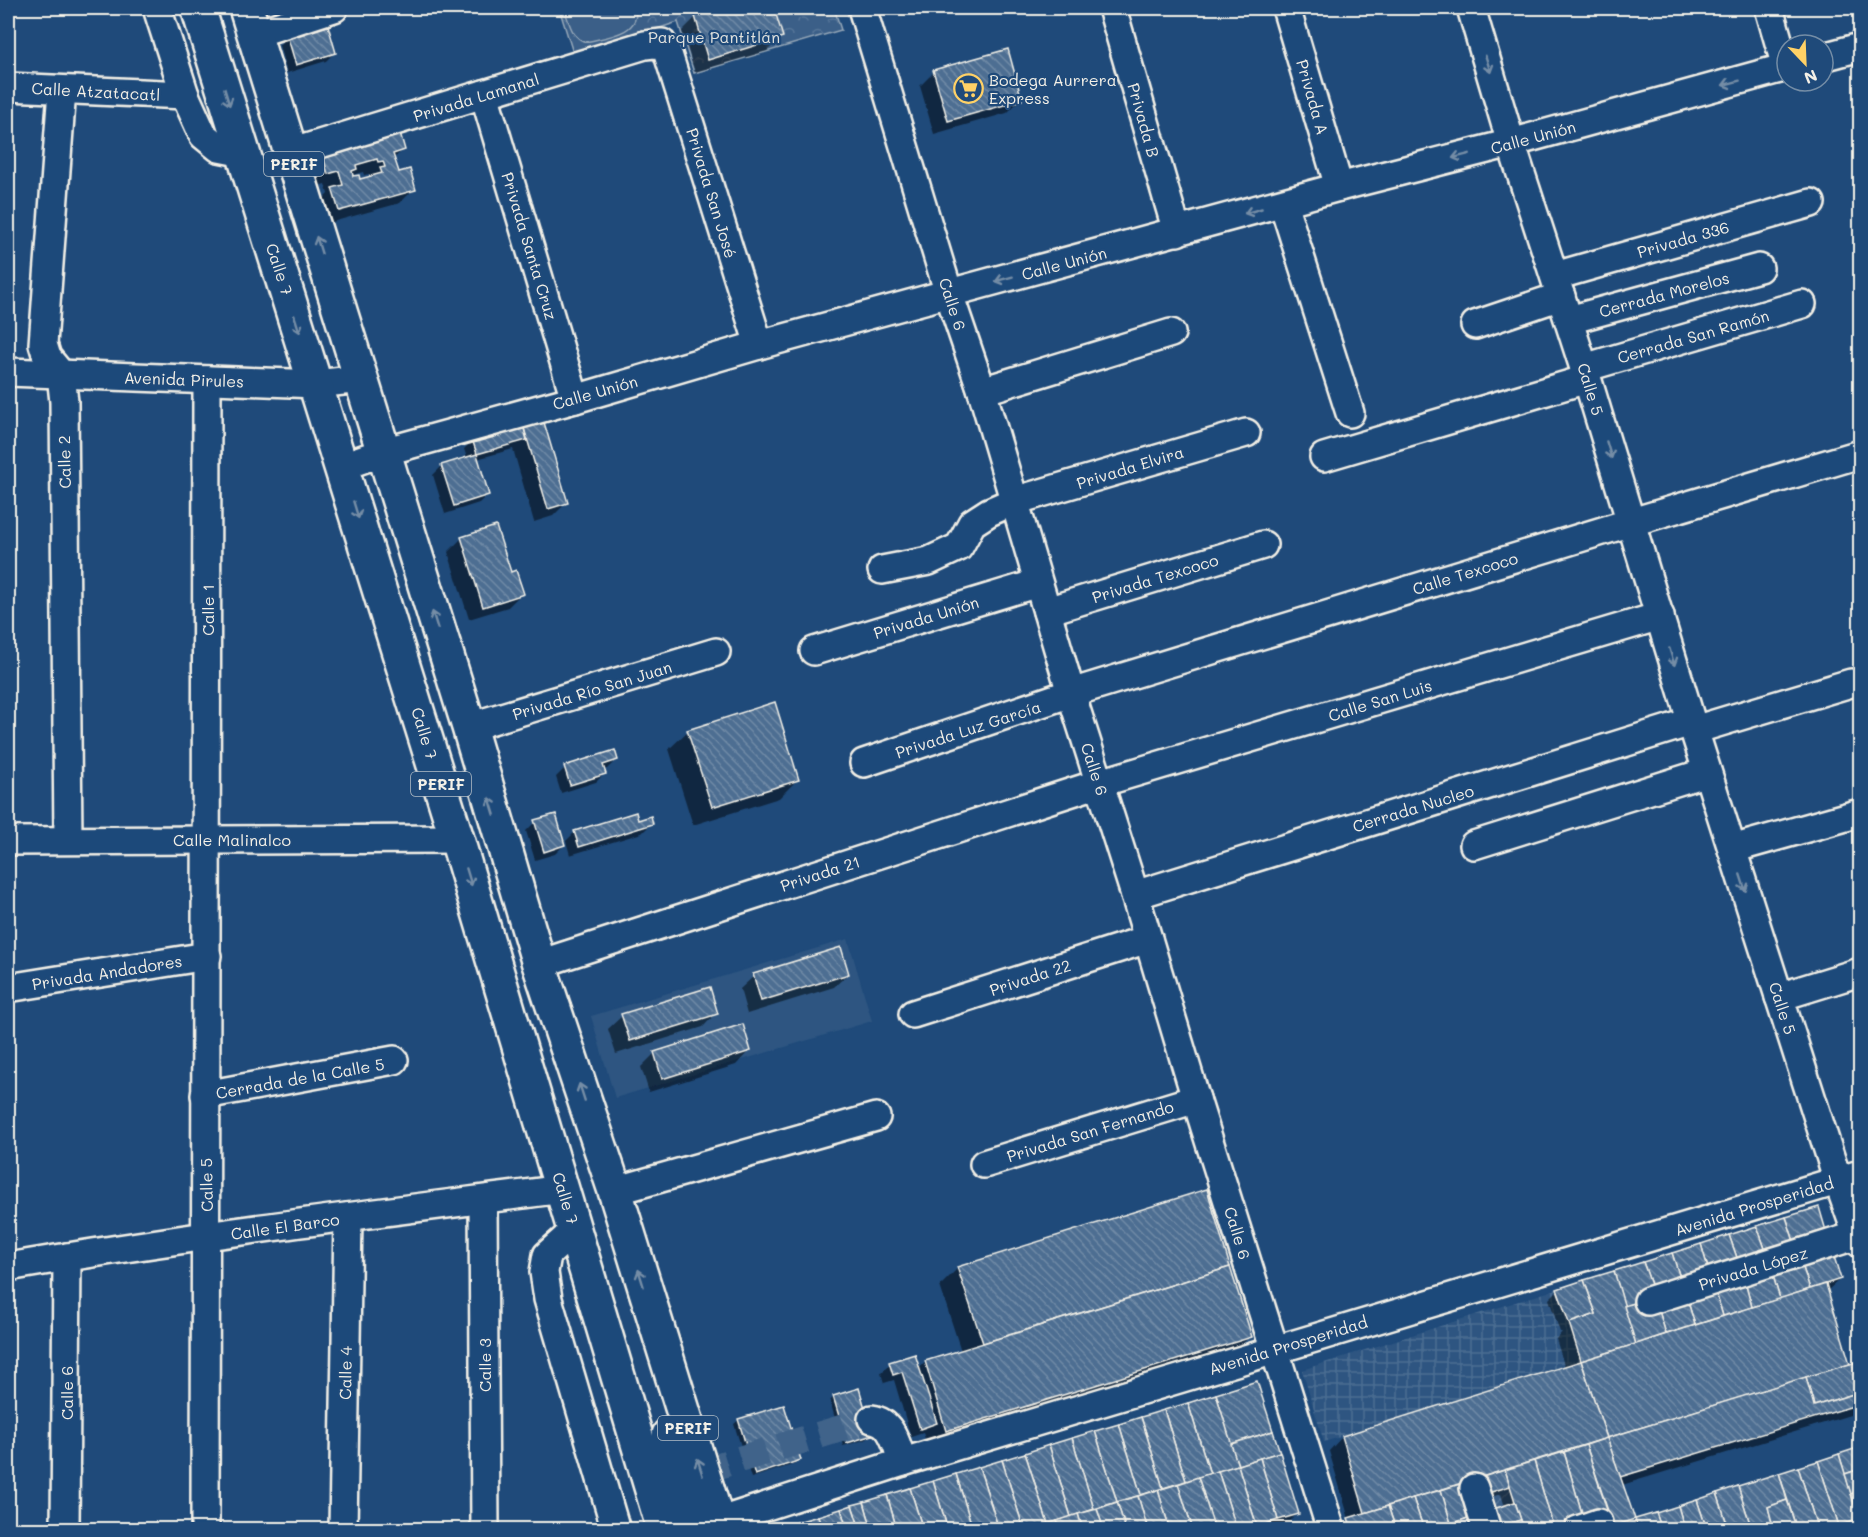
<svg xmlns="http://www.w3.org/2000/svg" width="1868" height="1537" font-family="Mali,sans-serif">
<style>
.built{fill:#2d5581}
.industrial{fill:url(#industrial-grid)}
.forest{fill:url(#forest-crowns);stroke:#97a8b8;stroke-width:1.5}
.garden{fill:url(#garden-furrows);stroke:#97a8b8;stroke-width:1.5}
.pitch{fill:#3a5f88;stroke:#97a8b8;stroke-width:1.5}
.shadow{fill:#0007;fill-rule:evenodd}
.building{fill:url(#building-back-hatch);stroke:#f4f1e8;stroke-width:1.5;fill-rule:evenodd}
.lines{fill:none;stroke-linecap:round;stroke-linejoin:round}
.minor-tunnel{stroke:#3f638a;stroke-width:27;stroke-dasharray:27 14;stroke-linecap:butt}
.minor-casing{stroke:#f4f1e8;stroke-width:32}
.major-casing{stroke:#f4f1e8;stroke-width:38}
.minor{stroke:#1f4a7a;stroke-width:27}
.major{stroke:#1f4a7a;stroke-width:33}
.oneway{stroke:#748da6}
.labels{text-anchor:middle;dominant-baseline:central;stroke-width:4.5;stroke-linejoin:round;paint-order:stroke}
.shield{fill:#1f4a7a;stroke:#b4bfc7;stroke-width:1.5}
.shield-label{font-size:15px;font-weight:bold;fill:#f4f1e8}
.park-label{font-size:16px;fill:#e1e2de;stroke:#1f4a7a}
.poi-label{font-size:16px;fill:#f4f1e8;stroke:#1f4a7a;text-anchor:start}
.street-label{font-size:16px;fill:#f4f1e8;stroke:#1f4a7a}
</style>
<defs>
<pattern id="industrial-grid" width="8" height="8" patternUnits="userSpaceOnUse" patternTransform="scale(1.5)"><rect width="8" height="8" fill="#2d5581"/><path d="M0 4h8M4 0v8" fill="none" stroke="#4c6e93"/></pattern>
<pattern id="forest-crowns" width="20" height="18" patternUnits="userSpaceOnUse" patternTransform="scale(1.5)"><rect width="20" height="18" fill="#3a5f88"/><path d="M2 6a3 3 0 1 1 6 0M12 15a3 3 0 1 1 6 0" fill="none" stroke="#577699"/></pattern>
<pattern id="garden-furrows" width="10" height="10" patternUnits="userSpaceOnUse" patternTransform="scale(1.5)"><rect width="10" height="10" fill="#3a5f88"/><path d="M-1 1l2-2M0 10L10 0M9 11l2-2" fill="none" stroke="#577699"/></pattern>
<pattern id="building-back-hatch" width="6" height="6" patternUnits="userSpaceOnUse" patternTransform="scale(1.5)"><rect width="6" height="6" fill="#4d6e92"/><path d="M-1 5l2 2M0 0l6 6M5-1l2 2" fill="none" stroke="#708aa6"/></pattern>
</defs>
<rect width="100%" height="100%" fill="#1f4a7a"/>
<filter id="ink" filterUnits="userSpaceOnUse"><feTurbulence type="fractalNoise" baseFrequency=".0167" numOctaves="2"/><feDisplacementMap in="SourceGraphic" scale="12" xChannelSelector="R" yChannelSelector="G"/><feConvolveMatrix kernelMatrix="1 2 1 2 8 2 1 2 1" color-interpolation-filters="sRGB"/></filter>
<g filter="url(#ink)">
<path class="built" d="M848,939L872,1021L615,1098L591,1016Z"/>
<path class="industrial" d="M1557,1289L1581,1361L1324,1442L1302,1370Z"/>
<path class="forest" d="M559,8H834L841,30L694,73L678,22L574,56Z"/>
<path class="garden" d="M1510,1486L1515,1502L1487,1511L1482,1495Z"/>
<path class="pitch" d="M564,8H635C642,34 605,37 586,42C571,38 569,21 564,8Z"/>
<g class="shadow">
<path d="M728,8H772L781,37L767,51L695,72L682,31L696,17Z"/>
<path d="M288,36L335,52L326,61L287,73L279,45Z"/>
<path d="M934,72L1021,99L1007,113L934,134L920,86Z"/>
<path d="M403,150L393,159L398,174L414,189L400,203L325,224L319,203L328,194L325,184L314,187L308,166L322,152ZM363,172L364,175L369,174L370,178L359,181L352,175Z"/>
<path d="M542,421L567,502L553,516L534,522L513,449L477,459L488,494L479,503L445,514L433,475L442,466L467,458L464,449L473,440Z"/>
<path d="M462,538L510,574L522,593L508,607L469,619L448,552Z"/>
<path d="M688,731L797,780L779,798L693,825L669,749Z"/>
<path d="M616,760L607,769L603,770L605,773L596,782L561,793L556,777L565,768Z"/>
<path d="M535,822L564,845L555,854L535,860L526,831Z"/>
<path d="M637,822L651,824L642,833L570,855L566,841L575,832Z"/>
<path d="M848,974L834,987L747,1014L740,989L754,976Z"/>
<path d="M716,1013L703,1027L616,1054L608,1029L622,1016Z"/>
<path d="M749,1051L736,1065L649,1092L641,1067L655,1053Z"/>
<path d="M1206,1191L1250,1336L1232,1355L928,1448L923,1433L911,1437L894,1380L884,1383L881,1373L890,1364L918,1369L926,1362L961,1351L940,1286L958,1268Z"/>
<path d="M1840,1279L1826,1292L1849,1366L1860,1362V1412L1622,1485L1633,1519L1623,1530H1341L1349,1519L1329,1451L1342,1437L1565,1368L1556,1339L1562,1332H1560L1549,1299L1558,1290ZM1501,1494L1505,1507L1478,1523L1471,1503Z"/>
<path d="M834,1397L871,1435L867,1439L843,1446L830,1401Z"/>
<path d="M739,1420L799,1460L795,1464L751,1478L734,1424Z"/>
<path d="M1073,1439L1297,1514L1288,1523L1266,1530H779Z"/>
<path d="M1860,1448V1522L1842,1530H1627L1635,1521Z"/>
</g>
<g class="building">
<path d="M723,8H774L783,37L708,60L695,16Z"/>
<path d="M327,22L336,53L296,65L287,35Z"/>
<path d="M1008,49L1022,100L948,121L933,70Z"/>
<path d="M399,129L405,150L393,154L399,172L410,169L416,190L339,211L332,188L343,185L339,171L328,174L321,150ZM377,159L378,162L383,161L385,167L380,168L382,173L360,179L359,175L353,176L352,171L357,169L356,165Z"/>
<path d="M543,419L568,503L548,509L523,425Z"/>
<path d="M523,425L527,440L477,454L472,439Z"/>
<path d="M477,454L489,495L454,506L441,465Z"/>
<path d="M496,526L511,572L516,570L524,594L483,607L461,537Z"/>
<path d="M775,702L799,780L712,807L687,730Z"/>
<path d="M615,750L618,760L603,765L606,774L570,785L564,766Z"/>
<path d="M636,812L638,820L651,816L653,824L579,847L574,831Z"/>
<path d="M556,814L565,845L544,852L534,820Z"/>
<path d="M841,947L849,974L761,1001L753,974Z"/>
<path d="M710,987L718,1014L630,1041L621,1014Z"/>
<path d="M743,1024L751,1051L662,1079L654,1052Z"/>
<path d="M1207,1189L1230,1267L983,1343L957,1267Z"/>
<path d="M1819,1207L1829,1241L1797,1251L1786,1217Z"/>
<path d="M1786,1217L1797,1251L1769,1260L1757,1226Z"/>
<path d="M1757,1226L1769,1260L1741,1269L1729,1235Z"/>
<path d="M1729,1235L1741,1269L1711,1279L1701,1244Z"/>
<path d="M1701,1244L1711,1279L1683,1287L1672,1253Z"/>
<path d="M1831,1247L1841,1279L1810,1289L1799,1256Z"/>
<path d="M1672,1253L1683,1287L1655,1296L1643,1262Z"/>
<path d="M1799,1256L1810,1289L1780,1299L1770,1266Z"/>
<path d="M1643,1262L1655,1296L1624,1306L1614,1271Z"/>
<path d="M1770,1266L1780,1299L1752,1307L1743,1274Z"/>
<path d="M1230,1267L1252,1337L946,1431L925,1361Z"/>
<path d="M1614,1271L1636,1344L1581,1361L1569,1323L1596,1314L1584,1280Z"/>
<path d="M1743,1274L1752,1307L1723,1316L1713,1283Z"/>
<path d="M1584,1280L1596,1314L1569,1323L1557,1289Z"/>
<path d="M1713,1283L1723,1316L1695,1325L1685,1292Z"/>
<path d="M1826,1284L1850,1364L1607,1438L1581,1361Z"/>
<path d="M1685,1292L1695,1325L1666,1334L1656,1301Z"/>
<path d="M1640,1301H1656L1666,1334L1636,1344L1624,1306Z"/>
<path d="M915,1354L937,1423L920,1429L902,1372L893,1375L889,1362Z"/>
<path d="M1581,1361L1607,1438L1365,1513L1342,1436Z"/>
<path d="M1860,1361V1392L1814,1406L1806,1377Z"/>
<path d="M1806,1377L1814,1406L1860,1392V1404L1620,1477L1607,1438Z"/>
<path d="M1257,1381L1273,1431L1231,1444L1216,1394Z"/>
<path d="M859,1388L873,1435L847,1443L833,1396Z"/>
<path d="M1216,1394L1238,1465L1210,1474L1188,1403Z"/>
<path d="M1188,1403L1210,1474L1186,1481L1164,1410Z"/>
<path d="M784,1405L801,1460L755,1475L738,1419Z"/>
<path d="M1164,1410L1186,1481L1163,1488L1141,1417Z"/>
<path d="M1141,1417L1163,1488L1141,1495L1119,1424Z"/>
<path d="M1119,1424L1141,1495L1117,1502L1095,1431Z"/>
<path d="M1095,1431L1117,1502L1094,1509L1072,1438Z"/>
<path d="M1273,1431L1280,1452L1238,1465L1231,1444Z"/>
<path d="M1072,1438L1094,1509L1071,1517L1049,1445Z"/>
<path d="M1607,1438L1635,1519L1613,1526L1586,1445Z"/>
<path d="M1049,1445L1071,1517L1048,1524L1025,1453Z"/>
<path d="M1586,1445L1608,1513L1584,1520L1564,1452Z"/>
<path d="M1860,1447V1469L1845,1474L1839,1454Z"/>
<path d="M1280,1452L1299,1514L1278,1520L1260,1458Z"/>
<path d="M1564,1452L1584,1520L1554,1529L1534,1461Z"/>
<path d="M1025,1453L1048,1524L1029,1530H1024L1002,1460Z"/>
<path d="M1839,1454L1859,1519L1839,1526L1818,1461Z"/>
<path d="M1260,1458L1278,1520L1257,1527L1238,1465Z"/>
<path d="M1002,1460L1024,1530H999L979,1467Z"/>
<path d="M1534,1461L1554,1529V1530H1524L1505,1470Z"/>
<path d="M1818,1461L1839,1526L1831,1530H1818L1798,1467Z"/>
<path d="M1238,1465L1257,1527L1249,1530H1237L1218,1471Z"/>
<path d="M979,1467L999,1530H973L956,1474Z"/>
<path d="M1798,1467L1818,1530H1797L1779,1473Z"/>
<path d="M1860,1469V1491L1851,1494L1845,1474Z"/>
<path d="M1505,1470L1510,1486L1482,1495L1476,1479Z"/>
<path d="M1218,1471L1237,1530H1215L1198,1477Z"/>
<path d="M1779,1473L1787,1500L1768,1507L1774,1530H1752L1738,1486Z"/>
<path d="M956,1474L973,1530H948L933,1481Z"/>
<path d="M1198,1477L1215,1530H1193L1178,1484Z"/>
<path d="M933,1481L948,1530H923L910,1488Z"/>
<path d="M1466,1482L1477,1515L1451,1524L1441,1490Z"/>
<path d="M1178,1484L1193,1530H1170L1158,1490Z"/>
<path d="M1738,1486L1752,1530H1729L1717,1493Z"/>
<path d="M910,1488L923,1530H897L887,1495Z"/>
<path d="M1158,1490L1170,1530H1148L1138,1496Z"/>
<path d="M1441,1490L1453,1530H1424L1413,1498Z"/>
<path d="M1860,1491V1518L1859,1519L1851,1494Z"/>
<path d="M1717,1493L1729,1530H1707L1697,1500Z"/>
<path d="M887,1495L897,1530H872L864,1502Z"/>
<path d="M1138,1496L1148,1530H1126L1117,1502Z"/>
<path d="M1413,1498L1424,1530H1396L1388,1506Z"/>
<path d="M1697,1500L1707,1530H1685L1678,1506Z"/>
<path d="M1787,1500L1797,1530H1774L1768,1507Z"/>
<path d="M864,1502L872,1530H860L852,1505Z"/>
<path d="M1117,1502L1126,1530H1104L1097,1509Z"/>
<path d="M1515,1502L1521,1520L1493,1528L1487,1511Z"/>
<path d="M852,1505L860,1530H847L841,1509Z"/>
<path d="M1388,1506L1396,1530H1352L1348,1518Z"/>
<path d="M1678,1506L1685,1530H1662L1656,1513Z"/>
<path d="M841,1509L847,1530H822L818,1516Z"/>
<path d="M1097,1509L1104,1530H1083L1078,1514Z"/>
<path d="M1656,1513L1662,1530H1638L1635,1519Z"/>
<path d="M1078,1514L1083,1530H1060L1057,1521Z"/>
<path d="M1477,1515L1482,1530H1453L1451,1524Z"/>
<path d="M818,1516L822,1530H796L794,1523Z"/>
<path d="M1521,1520L1524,1530H1493V1528Z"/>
<path d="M1057,1521L1060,1530H1037V1527Z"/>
<path d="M794,1523L796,1530H774Z"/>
</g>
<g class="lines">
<path class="minor-tunnel" d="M701,1471L872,1419"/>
<defs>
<g id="minor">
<path d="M157,8L185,95L203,135L219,148L244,153"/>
<path d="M862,8L949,294L982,391L1071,693L1135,895L1196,1099L1331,1530"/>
<path d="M1112,8L1177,232"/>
<path d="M1286,8L1339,187"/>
<path d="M1471,8L1511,143L1584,368L1694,730L1838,1181L1860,1243"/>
<path d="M1769,8L1786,67"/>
<path d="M254,34L334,8"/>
<path d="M1823,57L1860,47"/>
<path d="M8,87L185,95"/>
<path d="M62,90L43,344L47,357L61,374L64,402L68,840"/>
<path d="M484,94L575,399"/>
<path d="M290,153L645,45L662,43L668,54L759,345"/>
<path d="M1283,203L1350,413"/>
<path d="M1555,276L1811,203"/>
<path d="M1569,320L1759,268"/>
<path d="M1475,325L1561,296"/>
<path d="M1584,368L1802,304"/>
<path d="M8,372L316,384L361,379"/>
<path d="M982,391L1171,333"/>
<path d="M1324,457L1587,379"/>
<path d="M343,466L383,452L575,399L759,345L1339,187L1511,143L1787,67"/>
<path d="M882,570L929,561L959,547L972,523L989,512L1014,501L1246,433"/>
<path d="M1047,611L1263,545"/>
<path d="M814,651L1038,583"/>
<path d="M469,727L716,652"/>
<path d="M1694,730L1851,683"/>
<path d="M864,763L1071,693L1632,522L1860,454"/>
<path d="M8,841L457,839"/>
<path d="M1474,845L1707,772"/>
<path d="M1732,849L1860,813"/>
<path d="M1135,895L1691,722"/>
<path d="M539,964L1100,783L1660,616"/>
<path d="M8,988L207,956"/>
<path d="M1779,997L1860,972"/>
<path d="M913,1014L1148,939"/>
<path d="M205,1095L394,1060"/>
<path d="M984,1164L1196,1099"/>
<path d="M615,1191L876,1117"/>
<path d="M483,1200L485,1530"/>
<path d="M575,1230L547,1255L544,1272L548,1299L616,1530"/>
<path d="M8,1267C192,1235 378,1213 563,1189"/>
<path d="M1648,1301L1858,1235"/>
<path d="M872,1419C893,1422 896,1445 903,1462"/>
<path d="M1474,1488L1487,1530"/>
<path d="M717,1522L903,1462L1860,1174"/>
<path d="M65,1530L67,1257"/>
<path d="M205,1530L207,380"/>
<path d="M343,1530L348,1217"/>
<path d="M1578,1530L1598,1523"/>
</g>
<g id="major">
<path d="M198,8L457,839L664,1530"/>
<path d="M246,8L469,727L539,964L615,1191L720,1530"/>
<path d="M669,1435L691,1530"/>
</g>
</defs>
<use href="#minor" class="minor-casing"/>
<use href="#major" class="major-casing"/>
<use href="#minor" class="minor"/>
<use href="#major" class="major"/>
</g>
<defs><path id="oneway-shaft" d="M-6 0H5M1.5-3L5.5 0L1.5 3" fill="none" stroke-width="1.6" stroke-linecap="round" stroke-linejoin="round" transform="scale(1.5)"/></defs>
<g class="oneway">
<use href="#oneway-shaft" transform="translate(1488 64) rotate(73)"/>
<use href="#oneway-shaft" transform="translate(1731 83) rotate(165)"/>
<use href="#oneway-shaft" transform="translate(227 97) rotate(73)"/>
<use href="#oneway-shaft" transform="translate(1461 156) rotate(166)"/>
<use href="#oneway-shaft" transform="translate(1253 211) rotate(164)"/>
<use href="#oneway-shaft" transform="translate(319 245) rotate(-107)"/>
<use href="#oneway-shaft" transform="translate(1004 279) rotate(165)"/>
<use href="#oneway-shaft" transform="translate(297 324) rotate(72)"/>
<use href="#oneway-shaft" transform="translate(1609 450) rotate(73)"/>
<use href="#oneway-shaft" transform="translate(356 510) rotate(73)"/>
<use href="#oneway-shaft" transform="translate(435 620) rotate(-107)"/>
<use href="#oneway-shaft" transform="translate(1672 657) rotate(73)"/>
<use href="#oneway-shaft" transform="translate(492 806) rotate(-107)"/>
<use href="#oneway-shaft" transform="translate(469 877) rotate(73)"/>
<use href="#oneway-shaft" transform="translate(1743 883) rotate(72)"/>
<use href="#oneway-shaft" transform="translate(582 1092) rotate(-108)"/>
<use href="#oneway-shaft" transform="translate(641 1278) rotate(-107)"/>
<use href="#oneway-shaft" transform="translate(700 1467) rotate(-107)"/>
</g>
</g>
<defs>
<symbol id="supermarket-ring" viewBox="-11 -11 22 22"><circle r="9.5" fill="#1f4a7a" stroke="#ffd166" stroke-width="1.5"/><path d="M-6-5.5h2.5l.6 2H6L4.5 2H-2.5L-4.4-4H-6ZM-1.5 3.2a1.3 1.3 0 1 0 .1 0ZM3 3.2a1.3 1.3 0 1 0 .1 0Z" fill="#ffd166"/></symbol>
</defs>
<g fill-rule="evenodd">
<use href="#supermarket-ring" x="952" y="72" width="33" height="33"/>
</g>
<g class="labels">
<g class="shield">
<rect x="264" y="152" width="60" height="24" rx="4.5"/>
<rect x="411" y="772" width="60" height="24" rx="4.5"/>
<rect x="658" y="1416" width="60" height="24" rx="4.5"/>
</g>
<g class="shield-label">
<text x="294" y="164">PERIF</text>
<text x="441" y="784">PERIF</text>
<text x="688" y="1428">PERIF</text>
</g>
<g class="park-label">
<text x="714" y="36">Parque Pantitlán</text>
</g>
<g class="poi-label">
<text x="989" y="79">Bodega Aurrera<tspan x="989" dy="18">Express</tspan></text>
</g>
<g class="street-label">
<text transform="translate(96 91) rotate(3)">Calle Atzatacatl</text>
<text transform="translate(476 97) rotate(-17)">Privada Lamanal</text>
<text transform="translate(1313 97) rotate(74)">Privada A</text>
<text transform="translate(1144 120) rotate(74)">Privada B</text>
<text transform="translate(1533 137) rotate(-15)">Calle Unión</text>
<text transform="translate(712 193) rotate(73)">Privada San José</text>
<text transform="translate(1683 239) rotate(-16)">Privada 336</text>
<text transform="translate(530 246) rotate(73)">Privada Santa Cruz</text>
<text transform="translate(1064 263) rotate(-15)">Calle Unión</text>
<text transform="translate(280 269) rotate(72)">Calle 7</text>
<text transform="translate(1664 294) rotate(-15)">Cerrada Morelos</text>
<text transform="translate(953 304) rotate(72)">Calle 6</text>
<text transform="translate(1693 336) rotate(-16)">Cerrada San Ramón</text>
<text transform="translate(184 379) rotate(2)">Avenida Pirules</text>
<text transform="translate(1591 389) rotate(73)">Calle 5</text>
<text transform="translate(595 392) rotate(-16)">Calle Unión</text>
<text transform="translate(64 462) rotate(-91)">Calle 2</text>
<text transform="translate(1130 467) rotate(-17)">Privada Elvira</text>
<text transform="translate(1465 573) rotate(-17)">Calle Texcoco</text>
<text transform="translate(1155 578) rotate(-17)">Privada Texcoco</text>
<text transform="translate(207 610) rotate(-90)">Calle 1</text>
<text transform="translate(926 617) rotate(-17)">Privada Unión</text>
<text transform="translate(592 690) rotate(-17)">Privada Río San Juan</text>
<text transform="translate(1380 700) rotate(-17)">Calle San Luis</text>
<text transform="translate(968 729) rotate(-18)">Privada Luz García</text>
<text transform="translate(425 733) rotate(73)">Calle 7</text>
<text transform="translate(1095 769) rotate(72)">Calle 6</text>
<text transform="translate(1413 808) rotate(-17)">Cerrada Nucleo</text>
<text x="232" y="839">Calle Malinalco</text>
<text transform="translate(820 873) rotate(-18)">Privada 21</text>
<text transform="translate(107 972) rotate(-9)">Privada Andadores</text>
<text transform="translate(1030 977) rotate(-18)">Privada 22</text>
<text transform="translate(1783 1008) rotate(72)">Calle 5</text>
<text transform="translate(300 1078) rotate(-10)">Cerrada de la Calle 5</text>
<text transform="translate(1090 1131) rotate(-17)">Privada San Fernando</text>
<text transform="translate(206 1185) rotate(-91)">Calle 5</text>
<text transform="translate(566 1198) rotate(73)">Calle 7</text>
<text transform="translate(1754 1206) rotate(-17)">Avenida Prosperidad</text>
<text transform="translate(285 1226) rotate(-8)">Calle El Barco</text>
<text transform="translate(1238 1233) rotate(73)">Calle 6</text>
<text transform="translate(1753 1268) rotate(-17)">Privada López</text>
<text transform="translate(1288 1345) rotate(-17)">Avenida Prosperidad</text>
<text transform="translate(484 1365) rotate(-90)">Calle 3</text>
<text transform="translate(345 1373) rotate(-89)">Calle 4</text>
<text transform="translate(66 1393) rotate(-90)">Calle 6</text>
</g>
</g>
<rect width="1868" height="1537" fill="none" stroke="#1f4a7a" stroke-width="30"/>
<rect x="15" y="15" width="1838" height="1507" fill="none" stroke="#f4f1e8" stroke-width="2" filter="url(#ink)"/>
<g transform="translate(1805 63) rotate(157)"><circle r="28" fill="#1f4a7a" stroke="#748da6" stroke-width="1.5"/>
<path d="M0-4.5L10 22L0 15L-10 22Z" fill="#ffd166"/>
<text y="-9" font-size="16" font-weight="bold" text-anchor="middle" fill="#f4f1e8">N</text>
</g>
</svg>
